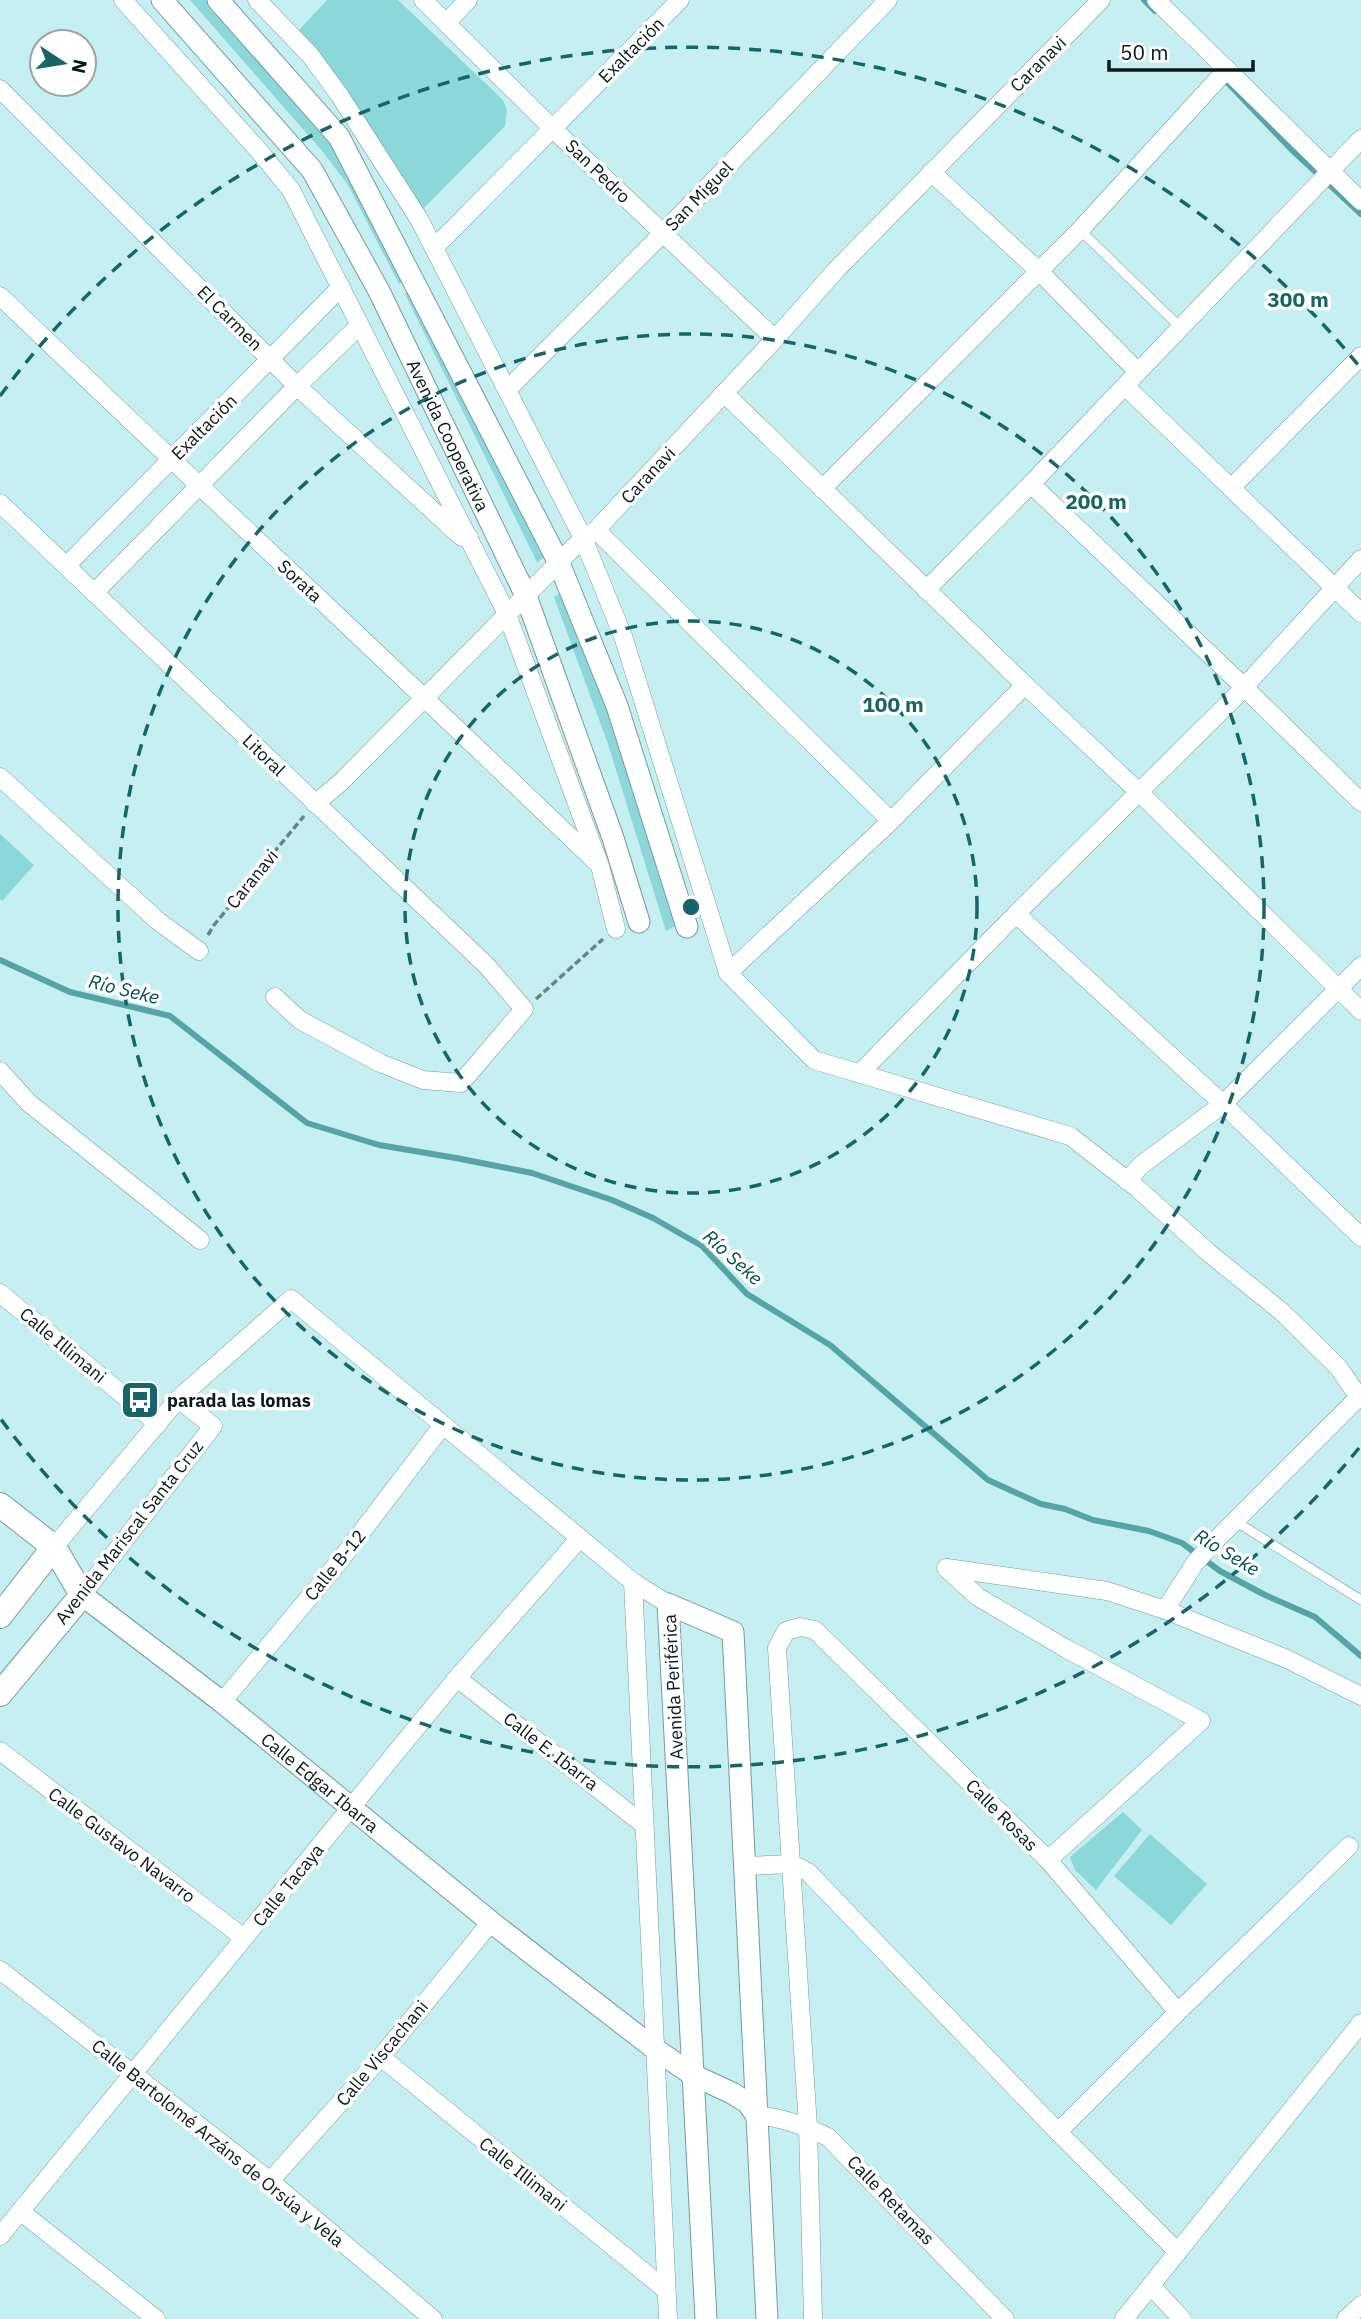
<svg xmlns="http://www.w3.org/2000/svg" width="1361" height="2319" font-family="'IBM Plex Sans',sans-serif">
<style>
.green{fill:#8cd8d9}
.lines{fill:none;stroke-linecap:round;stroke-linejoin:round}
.stream{stroke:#56a5a6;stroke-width:6}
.service-casing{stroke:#749b9c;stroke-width:10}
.minor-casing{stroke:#749b9c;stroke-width:19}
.tertiary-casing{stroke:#749b9c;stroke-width:23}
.secondary-casing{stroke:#749b9c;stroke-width:26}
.path{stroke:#678484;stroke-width:3.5;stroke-dasharray:7 3.5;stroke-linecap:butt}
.service{stroke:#fff;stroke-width:9}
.minor{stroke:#fff;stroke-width:18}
.tertiary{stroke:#fff;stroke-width:21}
.secondary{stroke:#fff;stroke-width:24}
.ring{fill:none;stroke:#176667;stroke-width:3.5;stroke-dasharray:12 9}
.labels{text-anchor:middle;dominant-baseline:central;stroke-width:7;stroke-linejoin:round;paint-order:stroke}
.street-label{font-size:18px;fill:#091919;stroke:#fff}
.poi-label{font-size:18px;font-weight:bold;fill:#091919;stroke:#fff;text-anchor:start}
.water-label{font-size:19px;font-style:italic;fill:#004b4c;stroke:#fff}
.centre{fill:#176667;stroke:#fff;stroke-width:3.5}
.ring-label{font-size:21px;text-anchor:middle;font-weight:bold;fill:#176667;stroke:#fff;stroke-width:7;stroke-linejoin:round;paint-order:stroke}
</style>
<rect width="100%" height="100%" fill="#c5eff0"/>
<g class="green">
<path d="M190,0H215L340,140L413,274L399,284L348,185L323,152Z"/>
<path d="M327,0H398L503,100L507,110L505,126L422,210L363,118L299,30Z"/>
<path d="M419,287L550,554L537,562L405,294Z"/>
<path d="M570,588L679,924L666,931L608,744L554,597Z"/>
<path d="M0,834L34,865L2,901L0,899Z"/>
<path d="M1123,1812L1142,1830L1096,1890L1075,1870L1070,1857Z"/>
<path d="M1150,1834L1207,1884L1171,1925L1114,1876Z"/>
</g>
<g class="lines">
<g class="stream">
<path d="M1144,0L1155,11"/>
<path d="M1225,80L1291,149L1361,214"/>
<path d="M0,960L70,992L170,1016L307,1123L379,1145L456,1158L532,1173L612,1200L653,1218L702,1246L747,1294L830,1345L988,1480L1041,1504L1065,1509L1093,1520L1149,1531L1182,1543L1220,1571L1265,1595L1315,1617L1361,1656"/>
</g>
<defs>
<g id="service">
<path d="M1080,230L1181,328"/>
<path d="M1235,1521L1361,1600"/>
</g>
<g id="minor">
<path d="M123,0L259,151L291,190L507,614L600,866L616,929"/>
<path d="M257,0L310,55L340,96L419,219L583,538L623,636L728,973L814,1060L1070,1136L1137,1188L1209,1253L1282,1312L1338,1367L1359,1397L1212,1544L1195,1563L1165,1610"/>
<path d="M423,0L553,129L775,339"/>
<path d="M1156,0L1361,201"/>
<path d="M447,22L468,0"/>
<path d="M0,89L297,386L455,531L462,537H469"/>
<path d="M931,172L1039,271L1138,372"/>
<path d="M434,248L680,0"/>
<path d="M0,296C197,485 398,671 595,861"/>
<path d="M1125,386L1361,613"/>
<path d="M507,390L663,233L888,0"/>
<path d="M724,393L1025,685L1140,793L1361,1011"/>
<path d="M1031,484L1244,687L1361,802"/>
<path d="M1231,488L1361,356"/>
<path d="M822,489L1080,230L1227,69"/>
<path d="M0,503L487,966L524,1009L461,1083L423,1080L380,1063L300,1020L275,997"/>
<path d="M596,530L891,821"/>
<path d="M66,566L341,287"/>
<path d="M926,590L1031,484L1361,139"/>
<path d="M94,593L297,386L359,326"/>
<path d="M0,777L158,921L199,951"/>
<path d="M315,804L342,781L583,538L596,530L775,339L837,269L1101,0"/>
<path d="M1016,914L1223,1104L1361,1237"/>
<path d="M728,973L891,821L1025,685"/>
<path d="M0,1071L29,1103L200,1240"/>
<path d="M861,1072L1016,914L1234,698L1361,559"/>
<path d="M1127,1181L1140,1166L1223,1104L1361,966"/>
<path d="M0,1293L158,1424"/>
<path d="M54,1547L178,1399L291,1299L633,1582L668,1604"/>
<path d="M946,1568L978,1597L1065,1648L1201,1721L1048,1860"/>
<path d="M947,1568L1107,1591L1165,1610L1287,1659L1361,1696"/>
<path d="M633,1582L668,2319"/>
<path d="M82,1595L213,1426L178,1399"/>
<path d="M457,1678L644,1825"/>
<path d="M222,1702L338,1563L443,1425"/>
<path d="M0,1751L244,1938"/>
<path d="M744,1866L792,1864L808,1872L1058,2132L1178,2252"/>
<path d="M0,1970L270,2181L433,2319"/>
<path d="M381,2057L666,2290"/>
<path d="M756,2115C782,2117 805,2126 828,2137L1005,2319"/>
<path d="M1058,2132L1178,2012L1349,1846"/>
<path d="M270,2181L381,2057L491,1922"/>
<path d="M20,2211L156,2319"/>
<path d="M0,2236L457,1678L580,1538"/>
<path d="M1151,2286L1182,2319"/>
<path d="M813,2319L808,2127L777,1648L786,1631L800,1627L815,1630L1048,1860L1178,2012"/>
<path d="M1124,2319L1361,2023"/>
<path d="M1346,2319L1361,2305"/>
</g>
<g id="tertiary">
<path id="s1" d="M162,0L312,170L379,291L526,596L613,838L639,922"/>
<path d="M218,0L339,137L559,563L617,706L687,927"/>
<path id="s2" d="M82,1595L222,1702L491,1922L655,2049L693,2075L732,2093L748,2103L756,2115"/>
<path d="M706,2319L668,1604L733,1632L767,2319"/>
</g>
<g id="secondary">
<path d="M0,1505L54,1547L82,1595L0,1694"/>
<path d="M0,1616L54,1547"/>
</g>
</defs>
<use href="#service" class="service-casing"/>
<use href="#minor" class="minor-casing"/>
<use href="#tertiary" class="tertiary-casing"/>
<use href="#secondary" class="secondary-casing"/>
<g class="path">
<path d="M208,935L214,925L304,816"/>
<path d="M536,999L603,939"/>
</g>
<use href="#service" class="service"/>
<use href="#minor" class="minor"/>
<use href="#tertiary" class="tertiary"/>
<use href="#secondary" class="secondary"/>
</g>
<g class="ring">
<circle cx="691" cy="907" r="286"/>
<circle cx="691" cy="907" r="573"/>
<path d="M1359 1448A859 859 0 0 1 0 1418M0 396A859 859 0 0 1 1359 366"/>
</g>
<defs>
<symbol id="bus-square" viewBox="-11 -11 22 22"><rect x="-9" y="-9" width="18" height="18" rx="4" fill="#176667" stroke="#fff"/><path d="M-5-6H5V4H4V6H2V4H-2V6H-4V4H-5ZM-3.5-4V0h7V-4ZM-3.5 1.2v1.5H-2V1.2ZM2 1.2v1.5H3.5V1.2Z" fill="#fff"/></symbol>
</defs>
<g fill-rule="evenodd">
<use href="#bus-square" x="118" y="1378" width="44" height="44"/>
</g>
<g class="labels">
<g class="street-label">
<text transform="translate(631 50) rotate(-45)">Exaltación</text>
<text transform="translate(1038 64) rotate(-45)">Caranavi</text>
<text transform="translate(598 171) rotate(44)">San Pedro</text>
<text transform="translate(699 196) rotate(-46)">San Miguel</text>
<text transform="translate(230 318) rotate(45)">El Carmen</text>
<text transform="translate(204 427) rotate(-45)">Exaltación</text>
<text stroke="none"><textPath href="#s1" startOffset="525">Avenida Cooperativa</textPath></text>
<text transform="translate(648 475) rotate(-47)">Caranavi</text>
<text transform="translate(300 581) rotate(43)">Sorata</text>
<text transform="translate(264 755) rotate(44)">Litoral</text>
<text transform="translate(252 879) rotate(-51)">Caranavi</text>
<text transform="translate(63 1345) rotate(40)">Calle Illimani</text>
<text transform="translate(129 1532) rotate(-52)">Avenida Mariscal Santa Cruz</text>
<text transform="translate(335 1565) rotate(-51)">Calle B-12</text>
<text transform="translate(673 1687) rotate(-93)">Avenida Periférica</text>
<text transform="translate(551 1751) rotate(38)">Calle E. Ibarra</text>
<text stroke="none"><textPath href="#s2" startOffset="303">Calle Edgar Ibarra</textPath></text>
<text transform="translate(1002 1815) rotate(45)">Calle Rosas</text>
<text transform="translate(122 1845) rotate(37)">Calle Gustavo Navarro</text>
<text transform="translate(288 1885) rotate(-51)">Calle Tacaya</text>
<text transform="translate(382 2053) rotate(-50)">Calle Viscachani</text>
<text transform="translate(218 2143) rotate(39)">Calle Bartolomé Arzáns de Orsúa y Vela</text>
<text transform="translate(523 2174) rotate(39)">Calle Illimani</text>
<text transform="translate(891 2200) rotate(46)">Calle Retamas</text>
</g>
<g class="poi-label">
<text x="167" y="1400">parada las lomas</text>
</g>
<g class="water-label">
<text transform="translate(124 989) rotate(14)">Río Seke</text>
<text transform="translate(733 1257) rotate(42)">Río Seke</text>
<text transform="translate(1227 1552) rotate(31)">Río Seke</text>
</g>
</g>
<circle cx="691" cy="907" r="10" class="centre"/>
<g class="ring-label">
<text x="1298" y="307">300 m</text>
<text x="1096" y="509">200 m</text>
<text x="893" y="712">100 m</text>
</g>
<g transform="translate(63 63) rotate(102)"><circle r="33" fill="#ffffff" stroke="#9da3a3" stroke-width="2"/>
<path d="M0-5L12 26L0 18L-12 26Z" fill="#176667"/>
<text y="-10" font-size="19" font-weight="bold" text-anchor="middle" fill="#091919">N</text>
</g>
<path d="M1109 60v10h144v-10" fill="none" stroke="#091919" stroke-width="3.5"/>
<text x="1120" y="60" font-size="21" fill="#091919" stroke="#ffffff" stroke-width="5" paint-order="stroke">50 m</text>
</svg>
